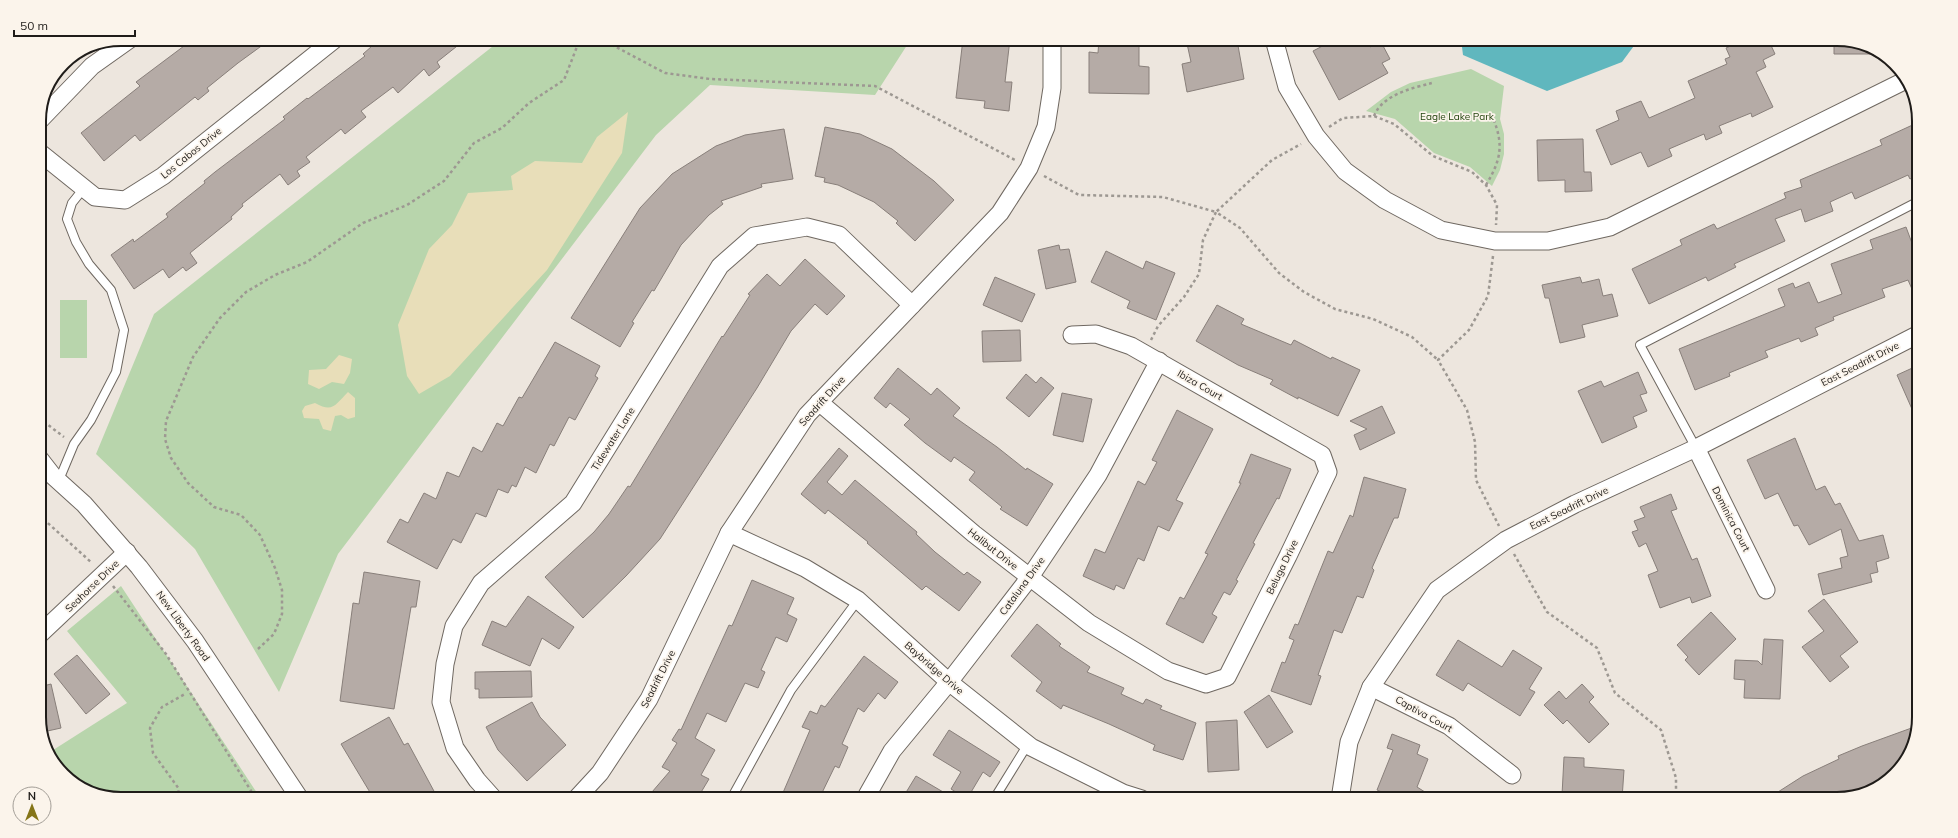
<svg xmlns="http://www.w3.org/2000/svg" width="1958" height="838" font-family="Mulish,sans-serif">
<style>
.green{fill:#b8d5ac}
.sand{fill:#e8deb9}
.water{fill:#60b7be}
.building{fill:#b5aba6;stroke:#887f7a}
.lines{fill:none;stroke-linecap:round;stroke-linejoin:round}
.service-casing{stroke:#6f6861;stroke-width:10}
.minor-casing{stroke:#6f6861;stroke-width:19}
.path{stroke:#9d9892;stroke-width:2.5;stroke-dasharray:3 3;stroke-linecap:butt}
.service{stroke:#fff;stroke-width:8}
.minor{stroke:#fff;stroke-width:17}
.labels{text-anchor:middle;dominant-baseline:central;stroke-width:3.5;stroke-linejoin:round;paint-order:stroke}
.park-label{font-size:10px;fill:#1a3d05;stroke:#fbf4eb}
.street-label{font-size:10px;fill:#1f1c19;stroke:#fbf4eb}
.rim{fill:none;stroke:#1f1c19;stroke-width:2}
</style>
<rect width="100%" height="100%" fill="#ede6de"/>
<g class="green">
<path d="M502,39H911L875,95L710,85L656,135L338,554L279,692L195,549L96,454L154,314Z"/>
<path d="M1471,69L1504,86L1500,119L1504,134V154L1500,170L1492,186L1470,167L1434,153L1395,119L1366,111L1391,92L1410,83Z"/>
<path d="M39,274H43V333L39,332Z"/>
<rect x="60" y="300" width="27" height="58"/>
<path d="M121,586L261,799H121L90,793L56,767L50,752L127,703L67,631Z"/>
</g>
<g class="sand">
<path d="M628,112L622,153L547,270L450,376L419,394L407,376L398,325L429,249L452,225L468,193L513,190L511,176L535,161L582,163L597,137Z"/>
<path d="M339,355L352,359L350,373L344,384L332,382L319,389L308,384L309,370L326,369Z"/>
<path d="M348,392L355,398V417L348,419L341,415L335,416L331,431L323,429L319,419L304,418L302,411L305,406L315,403C333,413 335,405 348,392Z"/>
</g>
<path class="water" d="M1461,39H1639L1622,62L1547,91L1463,55Z"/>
<g class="building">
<path d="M200,39H271L238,63L207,88L209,91L198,100L195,97L140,141L135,135L104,161L81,133L140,86L136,82L188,43L191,46Z"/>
<path d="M380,39H466L437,62L440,67L429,76L424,69L398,93L393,87L361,111L366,117L345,134L341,129L306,157L310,162L297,171L300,176L288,185L280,174L242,204L243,206L231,217L232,219L190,253L197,263L186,271L183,267L169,278L163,269L134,289L111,255L133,239L134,242L168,217L166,214L205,183L204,181L215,172L285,119L283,117L307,98L308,99L365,56L363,54Z"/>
<path d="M963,39H1010L1005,82H1012L1009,111L984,108L985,101L956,98Z"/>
<path d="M1099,39H1139V66L1149,67V94L1089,93V52L1098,53Z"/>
<path d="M1186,39H1226L1227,42L1237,40L1244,79L1187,92L1182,64L1191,62Z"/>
<path d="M1336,39H1366L1370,47L1381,42L1390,59L1382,63L1388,73L1339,100L1313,51Z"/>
<path d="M1746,39H1768L1775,54L1763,60L1766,67L1756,72L1773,107L1752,117L1751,113L1719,126L1722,133L1706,140L1704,134L1669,149L1672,156L1648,167L1641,152L1611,165L1596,130L1619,120L1616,111L1641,101L1649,118L1695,98L1688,81L1727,64L1725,59L1730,57L1726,48Z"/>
<path d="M1834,39L1868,45L1880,54H1834Z"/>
<path d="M1919,122V175L1910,179L1908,175L1855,199L1852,192L1830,202L1833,211L1805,222L1801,209L1775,219L1785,241L1734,264L1736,267L1708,281L1706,277L1649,304L1632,269L1682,245L1680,240L1714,224L1717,229L1786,198L1784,193L1802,187L1800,180L1882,145L1880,140Z"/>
<path d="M825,127L860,134L892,149L934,181L954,200L915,241L896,223L898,221L874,202L838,185L824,182L825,178L815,176Z"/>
<path d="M784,129L793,179L761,184L762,187L721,201L723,204L709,215L681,245L654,291L652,290L632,322L634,323L620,347L571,318L640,208L672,174L716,146L745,135Z"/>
<path d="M1583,139L1584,172H1591L1592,191L1565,192V180L1538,181L1537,140Z"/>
<path d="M1906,227L1919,262V305L1908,280L1882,289L1885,297L1833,317L1834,320L1815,328L1818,335L1801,342L1799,338L1765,351L1768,357L1729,373L1730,376L1695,390L1679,349L1785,306L1778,289L1793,283L1795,288L1809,282L1818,303L1842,294L1831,264L1873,249L1870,240Z"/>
<path d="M1059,245L1060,250L1069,249L1076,282L1046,289L1038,250Z"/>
<path d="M1106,251L1143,269L1146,261L1175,273L1156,320L1127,308L1130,301L1091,282Z"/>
<path d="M805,259L845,296L827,315L815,304L791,331L757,388L660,539L626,576L583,618L545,577L594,532L609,514L628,486L630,487L722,336L723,337L750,295L748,294L767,274L780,286Z"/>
<path d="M995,277L1035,294L1022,322L983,305Z"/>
<path d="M1580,277L1582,283L1599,279L1603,296L1612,294L1618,316L1582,325L1585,337L1560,343L1549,298H1545L1542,285Z"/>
<path d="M1217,305L1244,319L1241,324L1291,345L1294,340L1331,359L1332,357L1360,370L1338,416L1298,397V399L1270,384L1273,380L1238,365L1196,341Z"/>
<path d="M1020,330L1021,361L983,362L982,331Z"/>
<path d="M555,342L600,366L595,376L598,378L575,420L569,417L554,446L550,444L536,473L525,467L516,487L512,485L508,493L498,489L486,517L476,513L461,543L453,539L437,569L387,542L400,519L408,523L424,493L436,499L447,472L459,477L473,447L482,452L497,423L503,426L519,397L522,398Z"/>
<path d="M1919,365V425L1897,375Z"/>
<path d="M898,368L931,395L937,388L960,408L953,416L997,447L1026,470L1027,468L1053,484L1027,526L1000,509L1002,507L969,480L975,472L954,457L951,462L925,443L904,425L910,419L890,403L886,408L874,398Z"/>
<path d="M1638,372L1647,393L1640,395L1647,411L1633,417L1637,427L1602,443L1578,391L1601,381L1604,387Z"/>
<path d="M1026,374L1036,383L1041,377L1054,388L1029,417L1006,398Z"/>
<path d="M1062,393L1092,399L1083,442L1053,435Z"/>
<path d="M1382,406L1395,433L1360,450L1354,435L1367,429L1350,421Z"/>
<path d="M1177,410L1213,429L1176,500L1183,503L1169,531L1158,526L1144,561L1138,558L1124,589L1116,585L1114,590L1083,576L1095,549L1105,553L1138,481L1145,485L1157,462L1152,460Z"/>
<path d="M1795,438L1816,490L1825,486L1835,505L1840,503L1859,541L1883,535L1889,558L1876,562L1878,572L1870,574L1872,582L1823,595L1818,574L1842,568L1840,558L1848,556L1841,529L1809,545L1798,525L1794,526L1778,493L1765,499L1747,460Z"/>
<path d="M839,448L848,456L827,482L842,495L855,480L917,532L916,534L935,552L964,575L967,572L981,582L959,611L926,586L922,590L867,543L868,542L828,510L825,514L801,494Z"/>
<path d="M1251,454L1291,469L1279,499L1277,498L1253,543L1255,544L1236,580L1238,581L1230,595L1224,592L1212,614L1217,617L1203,643L1166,624L1180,597L1184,599L1208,554L1205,553L1241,483H1239Z"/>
<path d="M1364,477L1406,489L1398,518H1394L1372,568L1374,570L1363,598L1357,596L1342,633L1334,630L1318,675L1321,676L1311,705L1271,691L1282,662L1285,663L1294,640L1289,638L1295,624L1298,625L1328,551L1333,553L1350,515L1353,517Z"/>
<path d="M1671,494L1677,509L1671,511L1692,560L1697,558L1711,596L1692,603L1690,597L1660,608L1648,575L1658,571L1646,543L1639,547L1632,532L1638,530L1634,521L1645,517L1640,507Z"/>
<path d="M364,572L420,581L416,607H411L394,709L340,701L353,603L359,604Z"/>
<path d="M752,580L794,598L787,614L797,619L787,642L776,637L761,670L765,672L758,688L745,683L726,722L707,713L695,738L715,750L701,775L709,779L697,799H646L670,771L662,767L677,743L672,740L679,729L681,730L729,625L732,626Z"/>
<path d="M528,596L574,627L559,649L542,638L530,666L482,645L492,621L506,627Z"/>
<path d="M1824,599L1858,642L1840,656L1849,667L1830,682L1802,647L1824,631L1808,611Z"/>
<path d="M1711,612L1736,639L1699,675L1685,660L1688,657L1677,645Z"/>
<path d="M1037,624L1061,644L1059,646L1090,667L1087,672L1124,688L1121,694L1143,704L1146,699L1162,706L1160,709L1196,723L1183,760L1153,750L1155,745L1109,724L1063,705L1061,709L1036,691L1042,682L1011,656Z"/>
<path d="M1764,639L1783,640L1780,699L1744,698L1745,680L1734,679L1735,660L1758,661L1762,665Z"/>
<path d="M1458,640L1502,667L1513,650L1542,668L1529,689L1535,692L1520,716L1468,683L1463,691L1436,675Z"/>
<path d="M77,655L110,694L86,714L54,674Z"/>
<path d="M864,656L898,682L885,699L878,693L864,712L858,708L842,744L848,747L839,768L835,766L819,799H791L782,795L810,730L802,727L810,711L817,714L821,705L825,707Z"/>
<path d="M531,671L532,697L479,698V689H475V672Z"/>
<path d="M51,684L61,728L43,732L39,723V687Z"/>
<path d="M1582,684L1594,697L1589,702L1609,724L1589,743L1567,720L1563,724L1544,705L1559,691L1566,699Z"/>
<path d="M1269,695L1293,732L1267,748L1244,712Z"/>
<path d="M532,702L540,717L566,745L527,781L498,750L486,727Z"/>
<path d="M389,717L404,745L408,743L435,793L426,799H374L341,744Z"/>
<path d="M1237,720L1239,770L1208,772L1206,722Z"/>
<path d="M1917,726L1913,748L1883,785L1838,799H1767L1803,776L1839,759L1838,756L1862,746Z"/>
<path d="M949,730L1000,762L990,777L983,772L967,799L951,789L961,772L933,755Z"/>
<path d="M1392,734L1420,745L1417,754L1428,759L1417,787L1436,799H1399L1377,790L1393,750L1387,748Z"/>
<path d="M1564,757L1584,758V767L1624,770L1622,799H1570V796L1562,795Z"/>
<path d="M916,776L955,799H902Z"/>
</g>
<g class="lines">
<defs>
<g id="service">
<path d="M1696,448L1640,345L1919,201"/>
<path d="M59,480L74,444L91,420L116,372L124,330L111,290L89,264L76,242L67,219L72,203L84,188"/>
<path d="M731,799L791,690L858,600"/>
<path d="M994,799L1028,744"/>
</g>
<g id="minor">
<path d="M1274,39L1287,87L1316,136L1345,171L1385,200L1441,230L1495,241H1548L1610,227L1906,80"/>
<path d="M39,121L92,66L130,39"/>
<path d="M39,152L95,197L125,200L163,176L335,39"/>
<path d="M819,402L974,534L1089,623L1168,671L1206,684L1227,677L1288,556L1328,472L1322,455L1131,346L1096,334L1072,335"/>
<path d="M1696,448L1766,590"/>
<path d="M39,458L53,476L84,504L139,567L195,641L300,799"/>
<path d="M729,533L805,568L858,600L949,682L1031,747L1123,793L1142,799"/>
<path d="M39,635L127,552"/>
<path d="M1371,687L1449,726L1512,775"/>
<path d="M494,799L477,780L455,748L441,702L445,664L454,626L481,583L573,503L720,266L754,236L807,227L839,235L912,305"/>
<path d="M576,799L600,773L649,699L729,533L807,415L1000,213L1029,168L1046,127L1052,88V39"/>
<path d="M865,799L892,751L949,682L1030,577L1098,475L1159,361"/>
<path d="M1340,799L1349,742L1371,687L1437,590L1506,540L1575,504L1696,448L1919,334"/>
</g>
</defs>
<use href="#service" class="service-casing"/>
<use href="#minor" class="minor-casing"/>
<g class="path">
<path d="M601,39L665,73L710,79L875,86L1015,160"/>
<path d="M1374,116C1382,95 1412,88 1432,83"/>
<path d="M1329,127L1343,118L1374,116L1394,124L1433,156L1472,172L1486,185L1497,205L1496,225"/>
<path d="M1044,176L1079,195L1163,197L1216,212L1272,160L1301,144"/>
<path d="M1486,185C1501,160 1504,145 1493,118"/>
<path d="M1493,256L1488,296L1469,330L1438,360L1467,410L1475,442L1476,480L1499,526"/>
<path d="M1151,340L1158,326L1184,297L1199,274L1203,240L1216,212L1240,228L1279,273L1304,292L1335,309L1373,319L1412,337L1438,360"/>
<path d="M39,418L64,437"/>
<path d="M39,515L92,563"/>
<path d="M1514,554L1547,612L1597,648L1615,693L1661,730L1676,778V799"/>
<path d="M113,586L166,654L256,799"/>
<path d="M258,649L274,634L282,614V590L275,568L260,535L241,515L214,507L188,483L171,458L165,439L166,421L193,357L220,318L246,292L275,275L307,262L363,223L407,205L444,181L474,143L502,128L529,103L564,80L580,39"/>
<path d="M177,799L179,789L153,753L150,728L162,707L185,694"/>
</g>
<use href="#service" class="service"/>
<use href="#minor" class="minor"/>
</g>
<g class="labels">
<g class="park-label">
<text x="1457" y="116">Eagle Lake Park</text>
</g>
<g class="street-label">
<text transform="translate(191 153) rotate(-39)">Los Cabos Drive</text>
<text transform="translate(1860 364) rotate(-27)">East Seadrift Drive</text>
<text transform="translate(1200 385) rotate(30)">Ibiza Court</text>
<text transform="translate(822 401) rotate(-48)">Seadrift Drive</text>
<text transform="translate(613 439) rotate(-58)">Tidewater Lane</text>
<text transform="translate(1569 508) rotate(-26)">East Seadrift Drive</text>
<text transform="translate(1731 519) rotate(63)">Dominica Court</text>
<text transform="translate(993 549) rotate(38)">Halibut Drive</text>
<text transform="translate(1282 567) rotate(-64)">Beluga Drive</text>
<text transform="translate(92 586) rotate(-44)">Seahorse Drive</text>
<text transform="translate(1022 586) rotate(-54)">Cataluna Drive</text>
<text transform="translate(183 626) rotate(54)">New Liberty Road</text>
<text transform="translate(934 668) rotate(41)">Baybridge Drive</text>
<text transform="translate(658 679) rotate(-63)">Seadrift Drive</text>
<text transform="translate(1424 714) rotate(29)">Captiva Court</text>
</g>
</g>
<path d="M0 0H1958V838H0ZM121 46H1837A75 75 0 0 1 1912 121V717A75 75 0 0 1 1837 792H121A75 75 0 0 1 46 717V121A75 75 0 0 1 121 46Z" fill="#fbf4eb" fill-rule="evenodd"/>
<path class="rim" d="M121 46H1837A75 75 0 0 1 1912 121V717A75 75 0 0 1 1837 792H121A75 75 0 0 1 46 717V121A75 75 0 0 1 121 46Z"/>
<g transform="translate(32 806)"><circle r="19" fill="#fbf4eb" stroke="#a39e97"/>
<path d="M0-3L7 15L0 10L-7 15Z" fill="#857518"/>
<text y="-6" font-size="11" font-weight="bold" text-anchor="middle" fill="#1f1c19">N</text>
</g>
<path d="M14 30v6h121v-6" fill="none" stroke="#1f1c19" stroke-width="2"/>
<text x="20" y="30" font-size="12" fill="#1f1c19" stroke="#fbf4eb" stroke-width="3" paint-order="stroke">50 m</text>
</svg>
